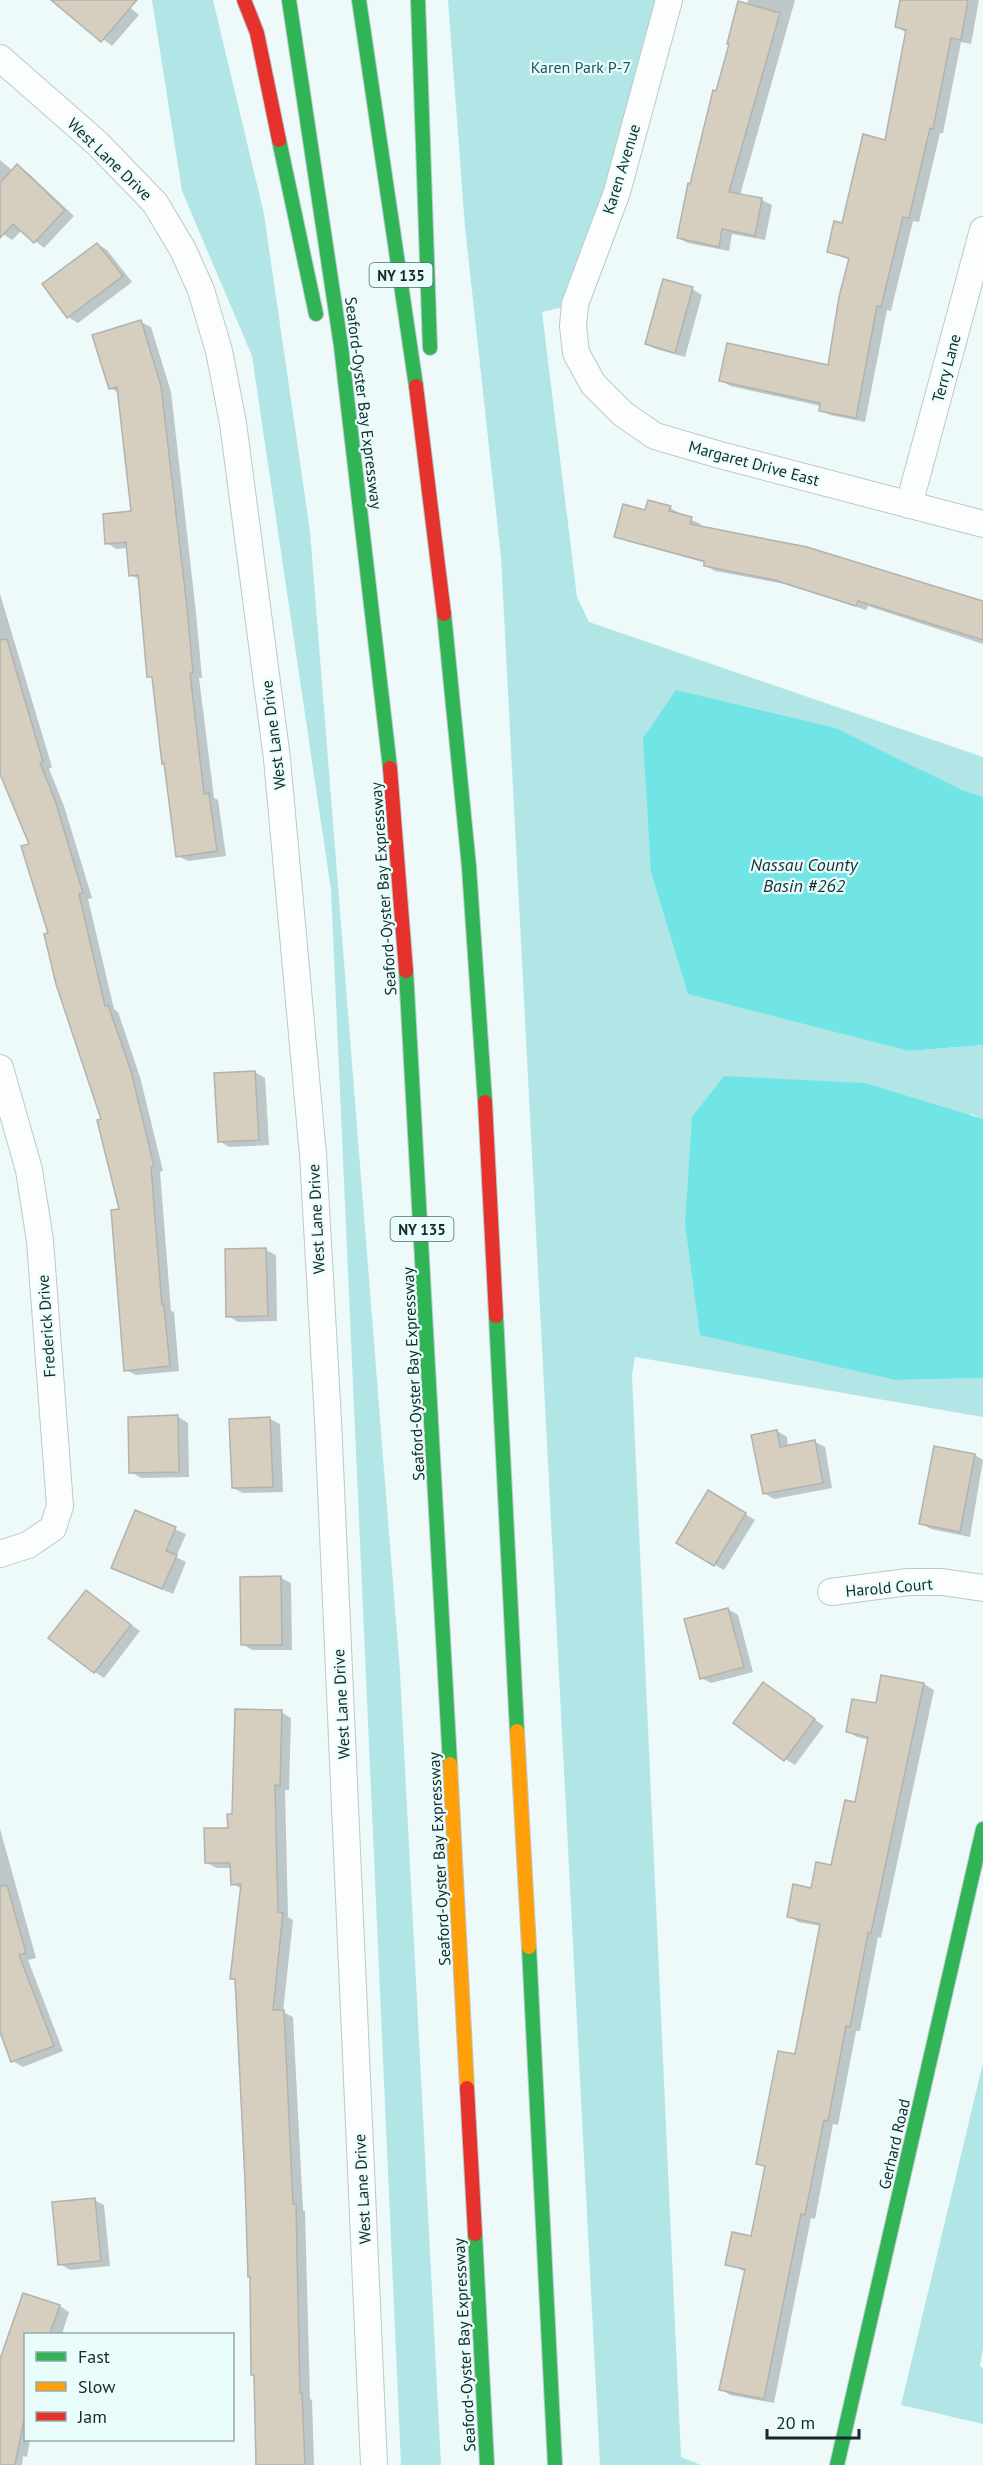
<svg xmlns="http://www.w3.org/2000/svg" width="983" height="2465" font-family="'PT Sans',sans-serif">
<style>
.green{fill:#b2e6e6}
.water{fill:#71e5e6}
.shadow{fill:#0003}
.building{fill:#d6cebe;stroke:#b2b3ae;stroke-width:1.5}
.lines{fill:none;stroke-linecap:round;stroke-linejoin:round}
.street-casing{stroke:#bbc9c9;stroke-width:28}
.fast-casing{stroke:#bbc9c9;stroke-width:16}
.slow-casing{stroke:#bbc9c9;stroke-width:16}
.jam-casing{stroke:#bbc9c9;stroke-width:16}
.street{stroke:#fcfefe;stroke-width:26}
.fast{stroke:#30b455;stroke-width:14}
.slow{stroke:#ff9f0a;stroke-width:14}
.jam{stroke:#e5322d;stroke-width:14}
.labels{text-anchor:middle;dominant-baseline:central;stroke-width:4.5;stroke-linejoin:round;paint-order:stroke}
.shield{fill:#eafdfd;stroke:#566969;stroke-width:1.5}
.shield-label{font-size:15px;font-weight:bold;fill:#172a2a}
.park-label{font-size:16px;fill:#165758;stroke:#eafdfd}
.street-label{font-size:16px;fill:#172a2a;stroke:#eafdfd}
.water-label{font-size:18px;font-style:italic;fill:#173031;stroke:#eafdfd}
</style>
<rect width="100%" height="100%" fill="#eef9f9"/>
<g class="green">
<path d="M152,0H213L264,214L310,531L400,1672L441,2465H401L331,890L252,356L182,191Z"/>
<path d="M448,0H669L575,304L542,312L577,597L589,622L983,757V797L960,789L909,1051L983,1045V1119L971,1114L896,1380L983,1378V1417L635,1357L632,1375L681,2457L701,2465H600L501,557L465,227Z"/>
<path d="M983,2063V2348L980,2366L983,2368V2424L901,2405Z"/>
</g>
<g class="water">
<path d="M676,690L835,728L960,789L983,797V1045L909,1051L688,994L651,872L643,738Z"/>
<path d="M724,1076L865,1083L983,1119V1378L896,1380L700,1335L685,1224L692,1117Z"/>
</g>
<g class="shadow">
<path d="M60,0H121L139,15L112,46L57,3Z"/>
<path d="M748,0H798H795L740,195L762,200L772,205L765,240L732,234L729,251L688,243L678,238L717,93Z"/>
<path d="M902,0H979L971,44L961,42L943,133H940L919,222L913,221L891,311L887,310L865,422L830,415L821,410V406L730,386L721,380L829,367L850,260L828,252L886,141L907,33L897,27Z"/>
<path d="M0,160L13,171L17,166L27,172L74,216L44,248L22,230L12,240L0,232Z"/>
<path d="M97,244L107,250L132,282L78,323L68,317L48,290Z"/>
<path d="M692,289L702,295L685,357L656,349L646,344Z"/>
<path d="M141,322L151,327L171,392L196,613L202,678H199L214,798L218,800L226,856L188,861L178,856L165,764L163,763L154,679L149,676L140,580L131,575L128,548L116,549L107,543L133,513L119,393L110,388Z"/>
<path d="M670,508L680,513L679,515L701,524L700,528L983,602V644L868,606L866,610L785,584L715,571L705,565L706,563L626,541L616,536L646,512Z"/>
<path d="M0,594L52,767L49,769L64,806L92,898L88,899L114,1009L118,1012L140,1077L163,1171L160,1172L171,1311L174,1312L179,1371L136,1375L126,1370L121,1210L103,1120L50,934L31,845L0,770Z"/>
<path d="M255,1072L265,1078L269,1145L229,1147L219,1141Z"/>
<path d="M227,1250H266L276,1255L277,1321L238,1322L228,1316Z"/>
<path d="M178,1417L188,1423L189,1477L141,1478L131,1472Z"/>
<path d="M270,1419L280,1424L283,1492L243,1493L233,1488Z"/>
<path d="M777,1431L787,1437L788,1447L815,1442L825,1447L832,1488L774,1499L764,1493Z"/>
<path d="M936,1447L975,1455L983,1460L970,1537L931,1529L921,1523Z"/>
<path d="M709,1492L755,1520L724,1570L678,1543Z"/>
<path d="M136,1512L186,1534L176,1557L186,1562L173,1594L123,1573Z"/>
<path d="M281,1578L291,1583L292,1650H252L242,1644Z"/>
<path d="M86,1592L140,1631L104,1678L95,1672Z"/>
<path d="M728,1609L738,1615L753,1672L711,1683L701,1678Z"/>
<path d="M882,1676L924,1684L934,1690L881,1938L878,1937L860,2031H856L838,2125L833,2124L815,2219L811,2218L774,2403L730,2395L721,2389L746,2272L727,2264L752,2238L766,2168L758,2163L796,2056L821,1926L798,1922L788,1916L833,1867L856,1804L869,1740L857,1737L848,1732L877,1705Z"/>
<path d="M773,1690L824,1726L795,1765L785,1759Z"/>
<path d="M281,1712L291,1718L289,1790H285L288,1917L293,1920L283,2012L293,2017L303,2210L305,2211L310,2399L312,2400L314,2465H261L252,2278L249,2276L236,1981L232,1978L242,1889L233,1884L232,1868H217L207,1863L229,1829Z"/>
<path d="M0,1829L36,1958L28,1960L63,2051L23,2067L13,2061L0,2028Z"/>
<path d="M94,2200L104,2205L110,2266L70,2270L60,2264Z"/>
<path d="M24,2294L60,2306L69,2312L62,2334H26V2440H30L27,2457L23,2456L22,2465H0V2364Z"/>
</g>
<g class="building">
<path d="M51,0H137L101,42Z"/>
<path d="M900,0H968L961,40L951,38L933,129L930,128L909,218L903,217L881,307L877,306L856,418L819,411L820,403L719,381L727,343L828,365L839,297L849,258L827,252L834,221L842,223L863,134L885,140L906,30L895,27Z"/>
<path d="M738,1L780,13L729,192L762,198L755,236L722,229L719,247L677,238L688,183L690,184L713,90L716,91L729,44H727Z"/>
<path d="M17,164L65,210L34,243L13,224L0,238V183Z"/>
<path d="M97,243L123,276L67,318L42,284Z"/>
<path d="M663,279L693,287L675,353L645,344Z"/>
<path d="M141,320L161,386L187,607L193,673H190L204,794L209,793L217,851L176,857L164,763L162,764L152,677H147L138,575L129,576L126,542L105,544L103,514L131,511L117,387L109,389L92,335Z"/>
<path d="M648,500L671,506L669,511L692,517L690,524L807,547L983,601V640L858,601L856,606L774,580L704,566V561L614,537L623,504L645,510Z"/>
<path d="M7,639L43,762L40,763L55,800L83,893L79,894L105,1006L108,1005L131,1071L154,1166L151,1167L162,1305H164L170,1366L124,1371L111,1210L119,1209L97,1120L101,1119L56,984L44,934L48,933L21,846L29,844L0,774V640Z"/>
<path d="M255,1071L259,1140L218,1142L214,1073Z"/>
<path d="M266,1248L268,1316L226,1317L225,1249Z"/>
<path d="M178,1415L179,1472L129,1473L128,1417Z"/>
<path d="M270,1417L273,1487L232,1488L229,1419Z"/>
<path d="M777,1430L780,1447L815,1440L823,1483L763,1494L751,1435Z"/>
<path d="M934,1446L975,1454L960,1532L919,1524Z"/>
<path d="M708,1490L746,1513L714,1566L676,1543Z"/>
<path d="M135,1510L176,1527L166,1551L177,1555L162,1589L111,1568Z"/>
<path d="M281,1576L282,1645H241L240,1577Z"/>
<path d="M86,1590L131,1625L94,1673L48,1638Z"/>
<path d="M728,1608L744,1667L700,1679L684,1619Z"/>
<path d="M881,1675L924,1683L871,1933H868L850,2027L846,2026L828,2121L824,2120L805,2215L801,2214L764,2399L719,2390L745,2269L725,2265L732,2232L751,2236L765,2166L756,2164L778,2051L795,2054L820,1924L787,1917L793,1884L811,1888L816,1862L831,1865L845,1800L855,1802L868,1737L846,1732L852,1699L876,1703Z"/>
<path d="M763,1682L815,1719L784,1761L733,1723Z"/>
<path d="M235,1709L282,1710L280,1786L275,1785L278,1912L283,1913L273,2010H284L293,2204H296L300,2393H302L305,2465H256L254,2375H251L250,2277H248L245,2180L235,1979H230L241,1884L231,1885L230,1863H205L204,1828H228L227,1814H232Z"/>
<path d="M7,1885L26,1953L19,1955L54,2046L11,2062L0,2032V1886Z"/>
<path d="M95,2198L101,2261L58,2265L52,2202Z"/>
<path d="M23,2293L60,2305L50,2334H26V2410L15,2465H0V2359Z"/>
</g>
<g class="lines">
<defs>
<g id="street">
<path d="M669,0L617,192L575,304L573,326L576,353L593,384L623,414L655,436L720,455L983,524"/>
<path d="M0,58L97,143L155,203L183,250L201,290L219,351L233,423L277,759L313,1155L328,1420L374,2465"/>
<path d="M909,505L983,230"/>
<path d="M0,1068L29,1170L40,1241L60,1506L53,1528L28,1545L0,1554"/>
<path d="M831,1592L908,1582H942L983,1588"/>
</g>
<g id="fast">
<path d="M289,0L341,346L390,768"/>
<path d="M359,0L416,386"/>
<path d="M418,0L430,348"/>
<path d="M279,140L316,314"/>
<path d="M444,614L469,867L485,1102"/>
<path d="M406,971L450,1764"/>
<path d="M496,1316L517,1731"/>
<path d="M529,1947L555,2465"/>
<path d="M475,2234L487,2465"/>
<path d="M837,2465L983,1829"/>
</g>
<g id="slow">
<path d="M517,1731L529,1947"/>
<path d="M450,1764L467,2088"/>
</g>
<g id="jam">
<path d="M244,0L257,33L279,140"/>
<path d="M416,386L444,614"/>
<path d="M390,768L406,971"/>
<path d="M485,1102L496,1316"/>
<path d="M467,2088L475,2234"/>
</g>
</defs>
<use href="#street" class="street-casing"/>
<use href="#fast" class="fast-casing"/>
<use href="#slow" class="slow-casing"/>
<use href="#jam" class="jam-casing"/>
<use href="#street" class="street"/>
<use href="#fast" class="fast"/>
<use href="#slow" class="slow"/>
<use href="#jam" class="jam"/>
</g>
<g class="labels">
<g class="shield">
<rect x="369.5" y="263" width="63" height="24" rx="4.5"/>
<rect x="390.5" y="1217" width="63" height="24" rx="4.5"/>
</g>
<g class="shield-label">
<text x="401" y="275">NY 135</text>
<text x="422" y="1229">NY 135</text>
</g>
<g class="park-label">
<text x="581" y="67">Karen Park P-7</text>
</g>
<g class="street-label">
<text transform="translate(110 159) rotate(44)">West Lane Drive</text>
<text transform="translate(621 169) rotate(-73)">Karen Avenue</text>
<text transform="translate(946 368) rotate(-75)">Terry Lane</text>
<text transform="translate(364 403) rotate(83)">Seaford-Oyster Bay Expressway</text>
<text transform="translate(754 463) rotate(15)">Margaret Drive East</text>
<text transform="translate(273 735) rotate(-97)">West Lane Drive</text>
<text transform="translate(383 889) rotate(-94)">Seaford-Oyster Bay Expressway</text>
<text transform="translate(316 1219) rotate(-93)">West Lane Drive</text>
<text transform="translate(46 1326) rotate(-94)">Frederick Drive</text>
<text transform="translate(413 1374) rotate(-93)">Seaford-Oyster Bay Expressway</text>
<text transform="translate(889 1587) rotate(-5)">Harold Court</text>
<text transform="translate(341 1704) rotate(-93)">West Lane Drive</text>
<text transform="translate(439 1859) rotate(-93)">Seaford-Oyster Bay Expressway</text>
<text transform="translate(894 2144) rotate(-77)">Gerhard Road</text>
<text transform="translate(362 2189) rotate(-93)">West Lane Drive</text>
<text transform="translate(464 2345) rotate(-93)">Seaford-Oyster Bay Expressway</text>
</g>
<g class="water-label">
<text x="804" y="864">Nassau County<tspan x="804" dy="21">Basin #262</tspan></text>
</g>
</g>
<rect x="24" y="2333" width="210" height="108" fill="#eafdfd" stroke="#96a9a9" stroke-width="1.5"/>
<rect x="36" y="2352" width="30" height="9" fill="#30b455" stroke="#96a9a9" stroke-width="1.5"/>
<text x="78" y="2363" font-size="18" fill="#172a2a">Fast</text>
<rect x="36" y="2382" width="30" height="9" fill="#ff9f0a" stroke="#96a9a9" stroke-width="1.5"/>
<text x="78" y="2393" font-size="18" fill="#172a2a">Slow</text>
<rect x="36" y="2412" width="30" height="9" fill="#e5322d" stroke="#96a9a9" stroke-width="1.5"/>
<text x="78" y="2423" font-size="18" fill="#172a2a">Jam</text>
<path d="M767 2429v9h92v-9" fill="none" stroke="#172a2a" stroke-width="3"/>
<text x="776" y="2429" font-size="18" fill="#172a2a" stroke="#eafdfd" stroke-width="4.5" paint-order="stroke">20 m</text>
</svg>
